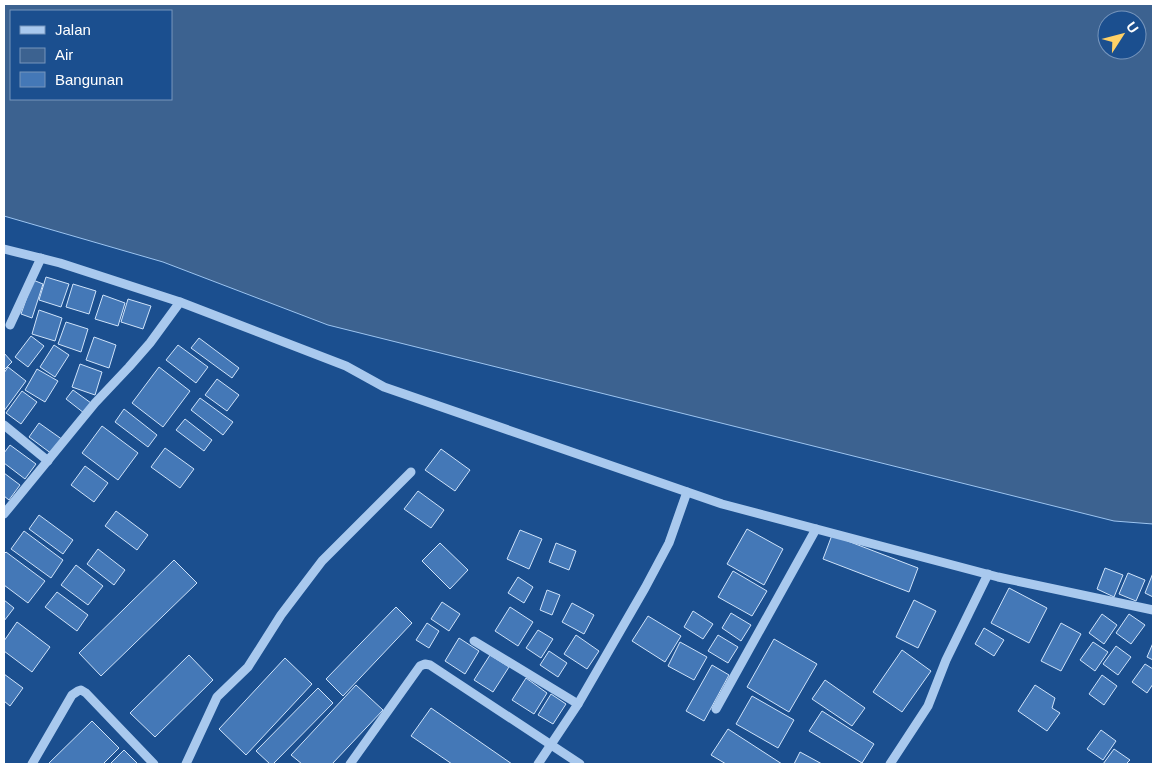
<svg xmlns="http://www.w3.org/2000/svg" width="1157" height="768" font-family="Arial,sans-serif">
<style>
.water{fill:#3c6290;stroke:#9cc4f0;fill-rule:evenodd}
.building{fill:#4478b7;stroke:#cfe3fa}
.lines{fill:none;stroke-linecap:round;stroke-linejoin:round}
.minor{stroke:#a9c9ee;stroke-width:9}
</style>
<rect width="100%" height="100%" fill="#1b4f8f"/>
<path class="water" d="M4,4H1153V524L1114,521L328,325L163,262L4,216ZM11,11H171V99H11ZM1107,20H1137V50H1107Z"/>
<g class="building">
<path d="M46,277L69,284L61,307L39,300Z"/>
<path d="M33,280L43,284L32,318L21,314Z"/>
<path d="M73,284L96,291L89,314L66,307Z"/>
<path d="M103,295L125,303L118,326L95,319Z"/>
<path d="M128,299L151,306L143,329L121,322Z"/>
<path d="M39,310L62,318L55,341L32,334Z"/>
<path d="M66,322L88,329L81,352L58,344Z"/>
<path d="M31,336L44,346L28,367L15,357Z"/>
<path d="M94,337L116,345L109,368L86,360Z"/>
<path d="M199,338L239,368L232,378L191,348Z"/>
<path d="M54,345L69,355L55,377L40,367Z"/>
<path d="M178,345L208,367L196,383L166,360Z"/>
<path d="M4,353L12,362L4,370Z"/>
<path d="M80,364L102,372L95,395L72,387Z"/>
<path d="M8,367L26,381L4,411V373Z"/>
<path d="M159,367L190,391L163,427L132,403Z"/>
<path d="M37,369L58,381L45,402L25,390Z"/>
<path d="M217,379L239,395L227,411L205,395Z"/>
<path d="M73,390L91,403L84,413L66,399Z"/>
<path d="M22,391L37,402L21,424L6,413Z"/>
<path d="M200,398L233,422L223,435L191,410Z"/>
<path d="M124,409L157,435L148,447L115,422Z"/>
<path d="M185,419L212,440L204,451L176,430Z"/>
<path d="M39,423L63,440L52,454L29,437Z"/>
<path d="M102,426L138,453L118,480L82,453Z"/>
<path d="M10,445L36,464L25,479L4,463V453Z"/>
<path d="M165,448L194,469L180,488L151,467Z"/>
<path d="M441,449L470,470L455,491L425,470Z"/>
<path d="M85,466L108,483L94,502L71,485Z"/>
<path d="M4,473L20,485L9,500L4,496Z"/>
<path d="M418,491L444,510L431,528L404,509Z"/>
<path d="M116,511L148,535L137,550L105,526Z"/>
<path d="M39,515L73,540L63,554L29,529Z"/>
<path d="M747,529L783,549L764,585L727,564Z"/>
<path d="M520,530L542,539L529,569L507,559Z"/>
<path d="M24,531L63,560L51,578L11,549Z"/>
<path d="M832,535L918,568L909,592L823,559Z"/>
<path d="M440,543L468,570L450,589L422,561Z"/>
<path d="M556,543L576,551L569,570L549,562Z"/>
<path d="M98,549L125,570L114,585L87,564Z"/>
<path d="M6,552L45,581L28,603L4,585V554Z"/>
<path d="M174,560L197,583L101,676L79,653Z"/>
<path d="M76,565L103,586L88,605L61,585Z"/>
<path d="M1105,568L1123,575L1114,597L1097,589Z"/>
<path d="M733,571L767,591L752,616L718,597Z"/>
<path d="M1128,573L1145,580L1136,601L1119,594Z"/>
<path d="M1153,573V597L1145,593Z"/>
<path d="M518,577L533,587L524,603L508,593Z"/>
<path d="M1009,588L1047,608L1029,643L991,623Z"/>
<path d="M547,590L560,595L552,615L540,610Z"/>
<path d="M57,592L88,615L77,631L45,607Z"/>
<path d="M4,600L14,608L4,621Z"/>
<path d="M914,600L936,611L918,648L896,637Z"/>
<path d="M442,602L460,614L449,631L431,619Z"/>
<path d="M572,603L594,615L584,634L562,622Z"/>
<path d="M396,607L412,623L343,696L326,679Z"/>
<path d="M510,607L533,622L518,646L495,631Z"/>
<path d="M693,611L713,624L703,639L684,627Z"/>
<path d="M731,613L751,625L741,641L722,628Z"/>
<path d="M1102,614L1117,625L1104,644L1089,633Z"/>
<path d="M1129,614L1145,625L1131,644L1116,633Z"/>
<path d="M648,616L681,636L665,662L632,641Z"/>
<path d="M17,622L50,647L32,672L4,651V641Z"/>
<path d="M427,623L439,631L429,648L416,640Z"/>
<path d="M1061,623L1081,634L1061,671L1041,661Z"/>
<path d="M984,628L1004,640L994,656L975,644Z"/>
<path d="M538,630L553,639L541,658L526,648Z"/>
<path d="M576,635L599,651L587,669L564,654Z"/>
<path d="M718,635L738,647L728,663L708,651Z"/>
<path d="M459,638L479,651L465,674L445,661Z"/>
<path d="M774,639L817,664L789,712L747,687Z"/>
<path d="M680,642L707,657L694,680L668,666Z"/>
<path d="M1093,642L1108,652L1095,671L1080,660Z"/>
<path d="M1153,643V660L1147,657Z"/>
<path d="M1116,646L1131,657L1118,675L1103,664Z"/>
<path d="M902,650L931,671L902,712L873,692Z"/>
<path d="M549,651L567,663L558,677L540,665Z"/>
<path d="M189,655L213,680L155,737L130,713Z"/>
<path d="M490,655L509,667L493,692L474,680Z"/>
<path d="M285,658L312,684L246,755L219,729Z"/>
<path d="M1145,664L1153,669V684L1147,693L1132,682Z"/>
<path d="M712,665L729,675L704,721L686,711Z"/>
<path d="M4,674L23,688L10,706L4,701Z"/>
<path d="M1102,675L1117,686L1104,705L1089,694Z"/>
<path d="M526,678L547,693L534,714L512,700Z"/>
<path d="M825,680L865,708L852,726L812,699Z"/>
<path d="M356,685L383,710L332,764H302L291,755Z"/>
<path d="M1035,685L1055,698L1052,708L1060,713L1047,731L1018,711Z"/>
<path d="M318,688L333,703L273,764H270L256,751Z"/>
<path d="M551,694L566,704L553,724L538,715Z"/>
<path d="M752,696L794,720L778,748L736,724Z"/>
<path d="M431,708L512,764H452L411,736Z"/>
<path d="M822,711L874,744L862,763L809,731Z"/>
<path d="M92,721L119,748L103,764H48Z"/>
<path d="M728,729L782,764H726L711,755Z"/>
<path d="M1101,730L1116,741L1103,760L1087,749Z"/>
<path d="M1114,749L1130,760L1126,764H1103Z"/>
<path d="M124,750L138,764H110Z"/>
<path d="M800,752L822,764H794Z"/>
</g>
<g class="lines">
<g class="minor">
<path d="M4,249L60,263L180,302"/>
<path d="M10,325L41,258"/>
<path d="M4,425L48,461"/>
<path d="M4,514L95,403L129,367L150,343L180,302L346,366L384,387L722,504L998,577L1153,610"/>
<path d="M474,641L578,704"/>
<path d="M716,709L816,529"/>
<path d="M32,764L72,695L78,691L81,690L86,693L154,764"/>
<path d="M186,764L217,697L248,667L281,615L322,561L411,472"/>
<path d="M350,764L420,666L425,664L430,665L580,764"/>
<path d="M538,764L578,704L645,588L669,543L687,492"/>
<path d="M890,764L928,706L946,660L988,574"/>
</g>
</g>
<rect width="1157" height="768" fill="none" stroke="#ffffff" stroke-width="10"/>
<rect x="10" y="10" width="162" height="90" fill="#1b4f8f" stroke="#7695bc"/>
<rect x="20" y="26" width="25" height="8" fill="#a9c9ee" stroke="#7695bc"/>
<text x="55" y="35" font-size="15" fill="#ffffff">Jalan</text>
<rect x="20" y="48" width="25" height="15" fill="#3c6290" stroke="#7695bc"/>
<text x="55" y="60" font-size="15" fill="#ffffff">Air</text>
<rect x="20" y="72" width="25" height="15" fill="#4478b7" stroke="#7695bc"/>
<text x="55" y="85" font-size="15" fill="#ffffff">Bangunan</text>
<g transform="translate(1122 35) rotate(54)"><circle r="24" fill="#1b4f8f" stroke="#7695bc"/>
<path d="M0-4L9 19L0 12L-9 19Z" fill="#ffd166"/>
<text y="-8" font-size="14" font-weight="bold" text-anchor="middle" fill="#ffffff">U</text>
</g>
</svg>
